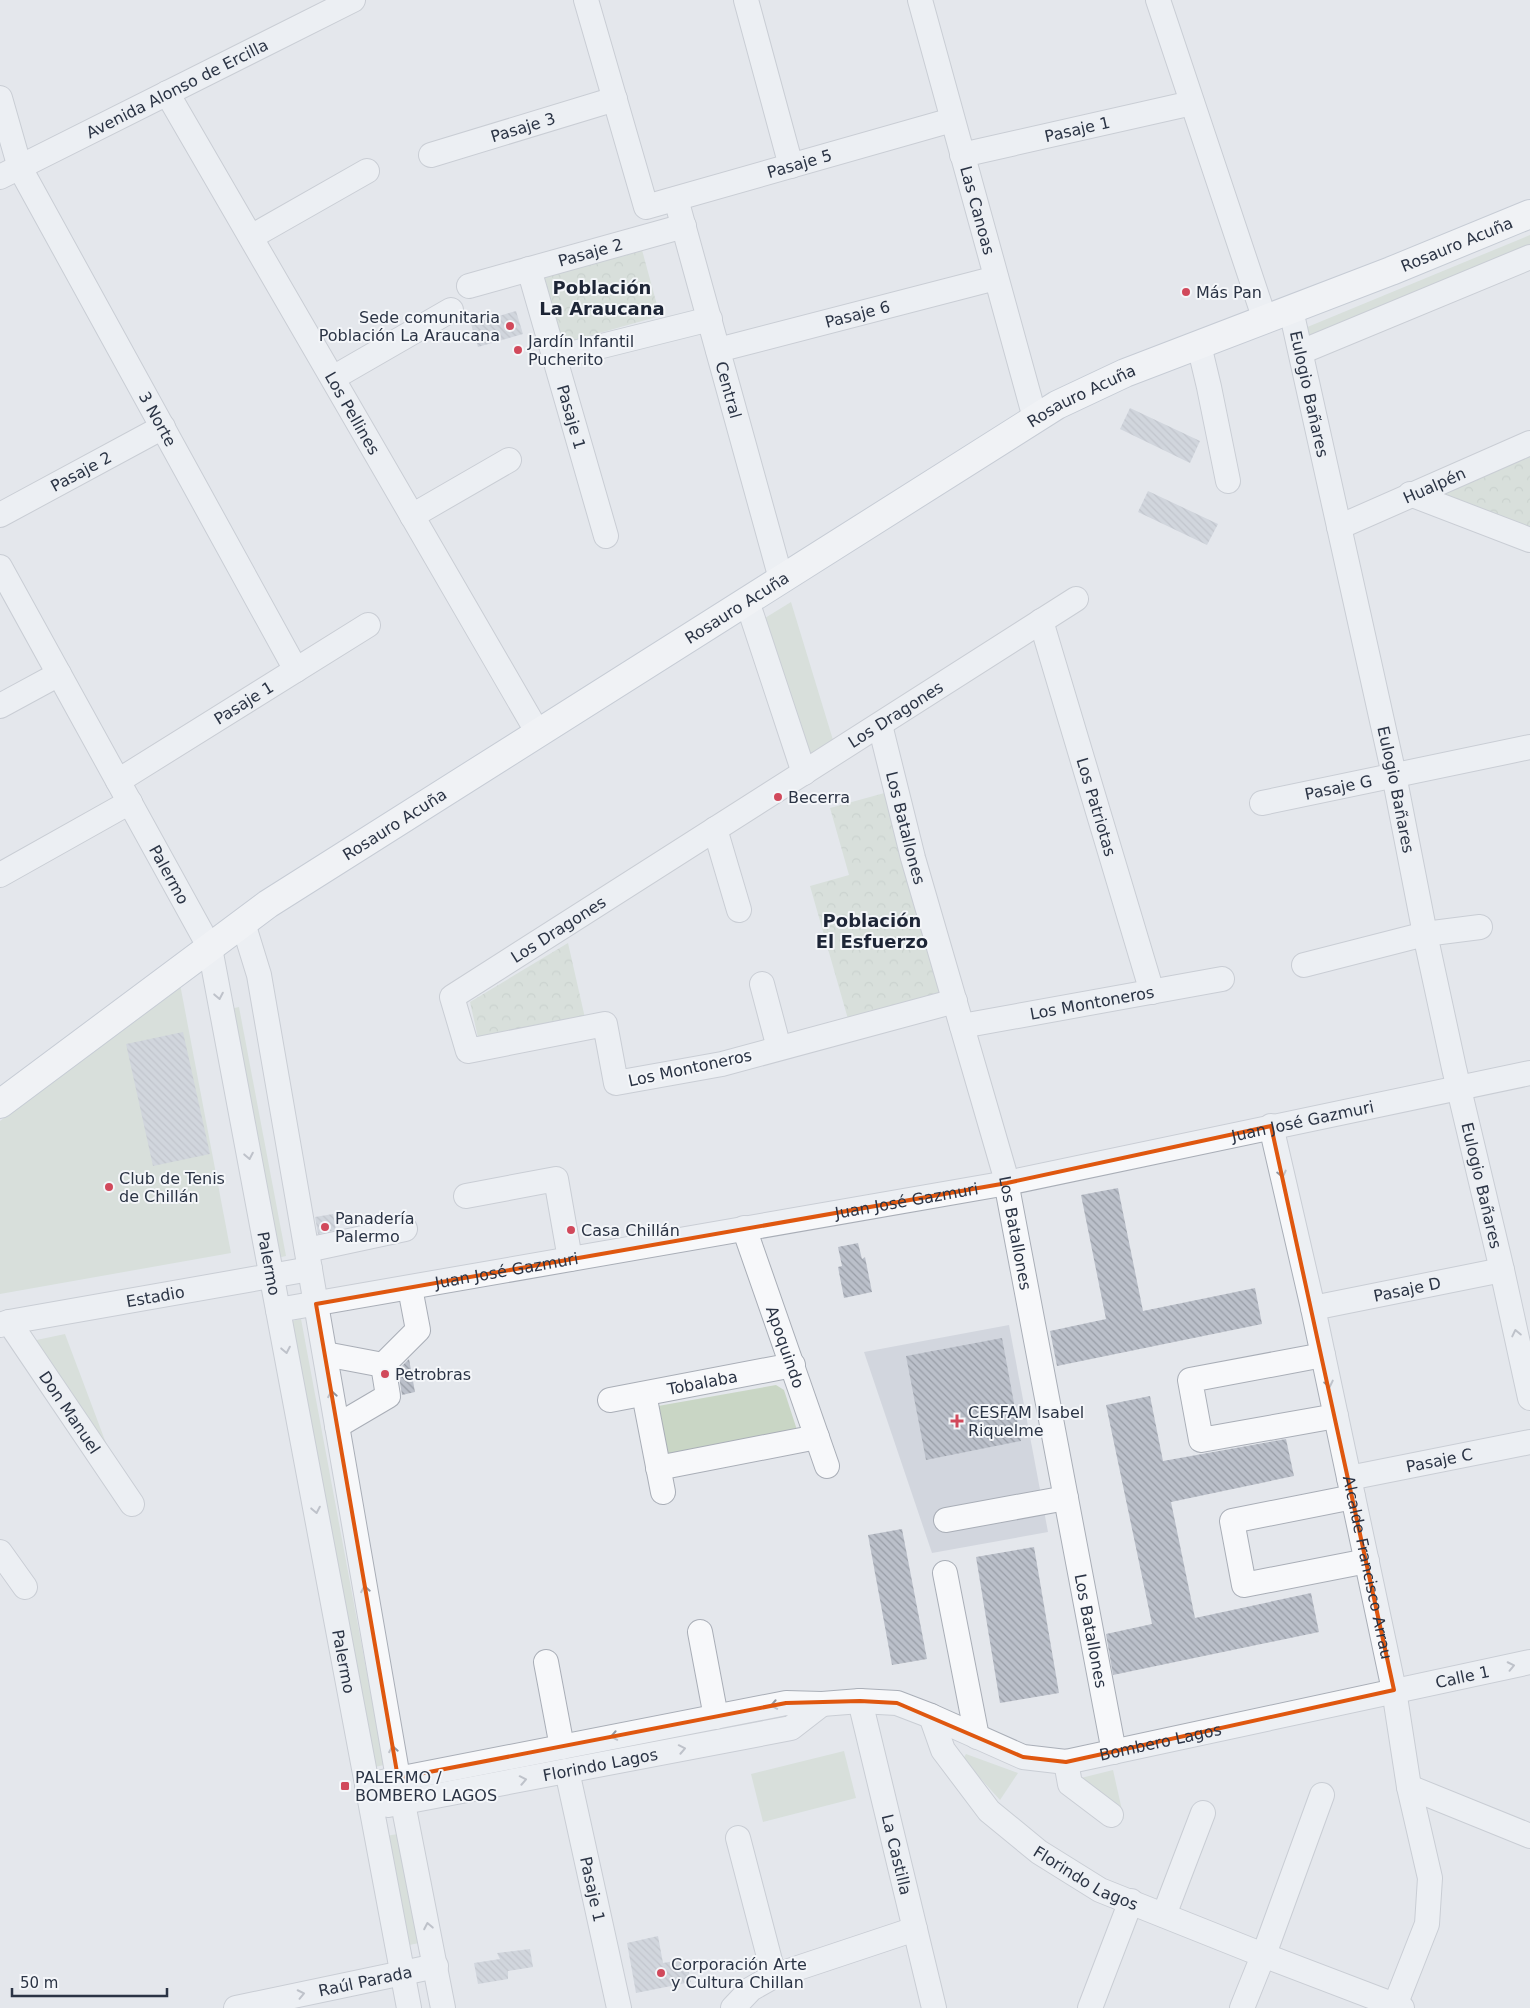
<svg xmlns="http://www.w3.org/2000/svg" width="1530" height="2008" font-family="'DejaVu Sans',sans-serif">
<style>
.built{fill:#d2d6de}
.grass{fill:#c9d6c5}
.forest{fill:url(#forest-crowns)}
.building{fill:url(#building-back-hatch)}
.lines{fill:none;stroke-linecap:round;stroke-linejoin:round}
.minor-casing{stroke:#a9aeb7;stroke-width:26}
.major-casing{stroke:#a3abb8;stroke-width:30}
.minor{stroke:#f7f8fa;stroke-width:24}
.major{stroke:#fff;stroke-width:28}
.oneway{stroke:#9196a0}
.marked{fill:none;stroke:#df570f;stroke-width:4;stroke-linejoin:round}
.poi-dot{fill:#d1495b;stroke:#f4f6f9;stroke-width:2}
.labels{text-anchor:middle;dominant-baseline:central;stroke-width:4;stroke-linejoin:round;paint-order:stroke}
.street-label{font-size:16px;fill:#2b3445;stroke:#f4f6f9}
.poi-label{font-size:16px;fill:#2b3445;stroke:#f4f6f9;text-anchor:start}
.neighbourhood-label{font-size:18px;font-weight:bold;fill:#1d2536;stroke:#f4f6f9}
</style>
<defs>
<pattern id="forest-crowns" width="20" height="18" patternUnits="userSpaceOnUse" patternTransform="scale(1.25)"><rect width="20" height="18" fill="#c9d6c5"/><path d="M2 6a3 3 0 1 1 6 0M12 15a3 3 0 1 1 6 0" fill="none" stroke="#adb8ab"/></pattern>
<pattern id="building-back-hatch" width="6" height="6" patternUnits="userSpaceOnUse" patternTransform="scale(1.25)"><rect width="6" height="6" fill="#bbc0ca"/><path d="M-1 5l2 2M0 0l6 6M5-1l2 2" fill="none" stroke="#989da6"/></pattern>
</defs>
<rect width="100%" height="100%" fill="#e4e7ec"/>
<path class="built" d="M1009,1325L1048,1532L932,1553L864,1352Z"/>
<g class="grass">
<path d="M1530,235V247L1309,338L1305,328Z"/>
<path d="M791,602L833,740L809,756L765,618Z"/>
<path d="M180,984L231,1253L0,1294V1121Z"/>
<path d="M239,1007L286,1256L269,1260L221,1011Z"/>
<path d="M301,1319L384,1765L366,1769L283,1323Z"/>
<path d="M65,1334L118,1475L27,1342Z"/>
<path d="M776,1385L784,1390L797,1430L668,1459L658,1406Z"/>
<path d="M844,1751L856,1798L763,1822L751,1774Z"/>
<path d="M966,1754L1018,1773L1000,1800L963,1759Z"/>
<path d="M1113,1770L1124,1819L1078,1784L1077,1779Z"/>
<path d="M398,1834L419,1943L400,1947L379,1837Z"/>
</g>
<g class="forest">
<path d="M642,250L660,316L560,344L541,278Z"/>
<path d="M1530,451V530L1429,492Z"/>
<path d="M888,792L947,998L850,1026L810,886L849,875L830,808Z"/>
<path d="M568,943L585,1018L479,1042L470,1002Z"/>
</g>
<g class="building">
<path d="M516,311L523,334L478,347L471,324Z"/>
<path d="M1130,408L1200,441L1190,463L1120,429Z"/>
<path d="M1148,491L1218,524L1207,545L1138,512Z"/>
<path d="M183,1032L210,1154L153,1166L126,1044Z"/>
<path d="M1118,1188L1143,1311L1255,1288L1262,1324L1057,1366L1050,1331L1106,1319L1081,1195Z"/>
<path d="M333,1214L336,1230L318,1234L315,1217Z"/>
<path d="M858,1243L862,1259L865,1257L872,1292L844,1298L838,1267L842,1266L838,1247Z"/>
<path d="M1002,1338L1021,1441L926,1460L906,1356Z"/>
<path d="M409,1359L415,1392L402,1395L398,1370Z"/>
<path d="M1150,1396L1163,1461L1286,1439L1294,1476L1171,1502L1195,1618L1311,1593L1319,1632L1113,1675L1106,1634L1152,1624L1106,1405Z"/>
<path d="M902,1529L927,1659L892,1665L868,1535Z"/>
<path d="M1034,1547L1059,1693L1000,1703L976,1557Z"/>
<path d="M658,1936L663,1963L686,1959L691,1982L636,1993L627,1943Z"/>
<path d="M530,1949L533,1967L508,1971V1979L478,1984L474,1963L500,1959L497,1953Z"/>
</g>
<g class="lines">
<defs>
<g id="minor">
<path id="s1" d="M586,0L646,207L952,120"/>
<path d="M746,0L791,166"/>
<path id="s2" d="M920,0L1035,418"/>
<path d="M1158,0L1265,320"/>
<path id="s3" d="M167,93L538,733"/>
<path id="s4" d="M0,98L20,168L296,670"/>
<path id="s5" d="M431,155L615,99"/>
<path id="s6" d="M962,155L1192,103"/>
<path id="s7" d="M0,177L353,0"/>
<path id="s8" d="M676,199L781,579"/>
<path d="M251,237L367,171"/>
<path id="s9" d="M529,269L606,536"/>
<path id="s10" d="M469,286L684,226"/>
<path id="s11" d="M1291,310L1394,775L1425,934L1454,1068L1502,1270L1530,1398"/>
<path d="M1199,345L1209,387L1228,481"/>
<path id="s12" d="M718,350L996,278"/>
<path d="M1301,352L1530,257"/>
<path d="M554,358L710,319"/>
<path d="M333,378L451,310"/>
<path d="M1410,494L1530,540"/>
<path id="s13" d="M0,515L163,427"/>
<path d="M412,516L509,460"/>
<path id="s14" d="M1339,527L1530,443"/>
<path id="s15" d="M0,567L210,948L409,2008"/>
<path d="M747,601L804,773"/>
<path id="s16" d="M1041,621L1152,992"/>
<path d="M0,706L59,674"/>
<path id="s17" d="M880,725L913,858L1004,1171L1114,1752"/>
<path id="s18" d="M118,781L368,625"/>
<path id="s19" d="M1262,803L1530,747"/>
<path d="M715,829L739,910"/>
<path d="M0,875L130,802"/>
<path d="M243,923L259,975L398,1778L443,2008"/>
<path d="M1304,965L1425,934L1480,927"/>
<path d="M762,984L779,1048"/>
<path id="s20" d="M955,1001L722,1064L616,1083L605,1024L468,1051L452,997L1076,599"/>
<path id="s21" d="M962,1026L1222,979"/>
<path id="s22" d="M1271,1126L1313,1308L1394,1690L1409,1787L1430,1878L1427,1924L1394,2008"/>
<path d="M466,1196L556,1179L570,1259"/>
<path id="s23" d="M744,1228L827,1466"/>
<path d="M307,1250L405,1229"/>
<path id="s24" d="M1313,1308L1502,1270"/>
<path id="s25" d="M278,1310L1007,1183L1530,1073"/>
<path id="s26" d="M9,1322L132,1504"/>
<path id="s27" d="M0,1325L9,1322L310,1269"/>
<path d="M325,1354L383,1365"/>
<path d="M1323,1355L1190,1380L1201,1440L1336,1416"/>
<path d="M383,1365L418,1330L410,1288"/>
<path d="M644,1394L663,1492"/>
<path id="s28" d="M610,1400L793,1365"/>
<path d="M337,1426L388,1396L383,1365"/>
<path d="M658,1468L817,1437"/>
<path id="s29" d="M1349,1478L1530,1442"/>
<path d="M1353,1497L1232,1521L1244,1585L1367,1561"/>
<path d="M946,1520L1066,1498"/>
<path d="M0,1552L25,1587"/>
<path d="M945,1573L977,1737"/>
<path d="M700,1632L716,1717"/>
<path d="M546,1662L562,1747"/>
<path id="s30" d="M860,1701L934,2008"/>
<path id="s31" d="M931,1716L943,1750L989,1811L1039,1852L1100,1890L1263,1955L1402,2008"/>
<path d="M1066,1762L1070,1784L1111,1815"/>
<path id="s32" d="M567,1771L619,2008"/>
<path id="s33" d="M367,1785L786,1703L822,1704L860,1701L897,1703L931,1716L1023,1757L1066,1762L1530,1662"/>
<path d="M1409,1787L1530,1836"/>
<path id="s34" d="M388,1805L791,1728L822,1704"/>
<path d="M738,1838L774,1976"/>
<path d="M1164,1915L1203,1813"/>
<path id="s35" d="M236,2008L436,1966"/>
<path d="M733,2008L751,1989L774,1976L915,1929"/>
<path d="M1090,2008L1131,1901"/>
<path d="M1242,2008L1267,1946L1322,1795"/>
</g>
<g id="major">
<path id="s36" d="M0,1104L268,904L1057,405L1125,373L1391,271L1530,214"/>
</g>
</defs>
<use href="#minor" class="minor-casing"/>
<use href="#major" class="major-casing"/>
<use href="#minor" class="minor"/>
<use href="#major" class="major"/>
</g>
<defs><path id="oneway-chevron" d="M-2-3.5L2.5 0L-2 3.5" fill="none" stroke-width="1.6" stroke-linecap="round" stroke-linejoin="round" transform="scale(1.25)"/></defs>
<g class="oneway">
<use href="#oneway-chevron" transform="translate(219 996) rotate(79)"/>
<use href="#oneway-chevron" transform="translate(249 1156) rotate(79)"/>
<use href="#oneway-chevron" transform="translate(1282 1174) rotate(77)"/>
<use href="#oneway-chevron" transform="translate(1516 1333) rotate(-102)"/>
<use href="#oneway-chevron" transform="translate(286 1350) rotate(79)"/>
<use href="#oneway-chevron" transform="translate(1329 1384) rotate(78)"/>
<use href="#oneway-chevron" transform="translate(332 1394) rotate(-100)"/>
<use href="#oneway-chevron" transform="translate(316 1510) rotate(79)"/>
<use href="#oneway-chevron" transform="translate(365 1589) rotate(-100)"/>
<use href="#oneway-chevron" transform="translate(1511 1666) rotate(-12)"/>
<use href="#oneway-chevron" transform="translate(774 1705) rotate(169)"/>
<use href="#oneway-chevron" transform="translate(614 1736) rotate(169)"/>
<use href="#oneway-chevron" transform="translate(393 1749) rotate(-100)"/>
<use href="#oneway-chevron" transform="translate(682 1749) rotate(-11)"/>
<use href="#oneway-chevron" transform="translate(523 1780) rotate(-11)"/>
<use href="#oneway-chevron" transform="translate(428 1926) rotate(-101)"/>
<use href="#oneway-chevron" transform="translate(301 1994) rotate(-12)"/>
</g>
<path d="M0 0H1530V2008H0ZM1271,1126L1394,1690L1066,1762L1023,1757L897,1703L860,1701L786,1703L398,1778L316,1304L1007,1183Z" fill="#e4e7ec" fill-opacity=".55" fill-rule="evenodd"/>
<path class="marked" d="M1271,1126L1394,1690L1066,1762L1023,1757L897,1703L860,1701L786,1703L398,1778L316,1304L1007,1183Z"/>
<g class="poi-dot">
<circle cx="1186" cy="292" r="5"/>
<circle cx="510" cy="326" r="5"/>
<circle cx="518" cy="350" r="5"/>
<circle cx="778" cy="797" r="5"/>
<circle cx="109" cy="1187" r="5"/>
<circle cx="325" cy="1227" r="5"/>
<circle cx="571" cy="1230" r="5"/>
<circle cx="385" cy="1374" r="5"/>
<path d="M954.5 1413.5h5v5h5v5h-5v5h-5v-5h-5v-5h5z"/>
<rect x="340" y="1781" width="10" height="10" rx="2.5"/>
<circle cx="661" cy="1973" r="5"/>
</g>
<g class="labels">
<g class="street-label">
<text stroke="none"><textPath href="#s7" startOffset="198">Avenida Alonso de Ercilla</textPath></text>
<text stroke="none"><textPath href="#s5" startOffset="96">Pasaje 3</textPath></text>
<text stroke="none"><textPath href="#s6" startOffset="118">Pasaje 1</textPath></text>
<text stroke="none"><textPath href="#s1" startOffset="375">Pasaje 5</textPath></text>
<text stroke="none"><textPath href="#s2" startOffset="218">Las Canoas</textPath></text>
<text stroke="none"><textPath href="#s36" startOffset="1699">Rosauro Acuña</textPath></text>
<text stroke="none"><textPath href="#s10" startOffset="126">Pasaje 2</textPath></text>
<text stroke="none"><textPath href="#s12" startOffset="144">Pasaje 6</textPath></text>
<text stroke="none"><textPath href="#s8" startOffset="198">Central</textPath></text>
<text stroke="none"><textPath href="#s11" startOffset="86">Eulogio Bañares</textPath></text>
<text stroke="none"><textPath href="#s36" startOffset="1294">Rosauro Acuña</textPath></text>
<text stroke="none"><textPath href="#s3" startOffset="370">Los Pellines</textPath></text>
<text stroke="none"><textPath href="#s9" startOffset="154">Pasaje 1</textPath></text>
<text stroke="none"><textPath href="#s4" startOffset="359">3 Norte</textPath></text>
<text stroke="none"><textPath href="#s13" startOffset="92">Pasaje 2</textPath></text>
<text stroke="none"><textPath href="#s14" startOffset="104">Hualpén</textPath></text>
<text stroke="none"><textPath href="#s36" startOffset="889">Rosauro Acuña</textPath></text>
<text stroke="none"><textPath href="#s18" startOffset="148">Pasaje 1</textPath></text>
<text stroke="none"><textPath href="#s20" startOffset="1131">Los Dragones</textPath></text>
<text stroke="none"><textPath href="#s19" startOffset="78">Pasaje G</textPath></text>
<text stroke="none"><textPath href="#s11" startOffset="491">Eulogio Bañares</textPath></text>
<text stroke="none"><textPath href="#s16" startOffset="194">Los Patriotas</textPath></text>
<text stroke="none"><textPath href="#s36" startOffset="484">Rosauro Acuña</textPath></text>
<text stroke="none"><textPath href="#s17" startOffset="106">Los Batallones</textPath></text>
<text stroke="none"><textPath href="#s15" startOffset="351">Palermo</textPath></text>
<text stroke="none"><textPath href="#s20" startOffset="731">Los Dragones</textPath></text>
<text stroke="none"><textPath href="#s21" startOffset="132">Los Montoneros</textPath></text>
<text transform="translate(690 1068) rotate(-12)">Los Montoneros</text>
<text stroke="none"><textPath href="#s25" startOffset="1042">Juan José Gazmuri</textPath></text>
<text stroke="none"><textPath href="#s11" startOffset="896">Eulogio Bañares</textPath></text>
<text stroke="none"><textPath href="#s25" startOffset="638">Juan José Gazmuri</textPath></text>
<text stroke="none"><textPath href="#s17" startOffset="526">Los Batallones</textPath></text>
<text stroke="none"><textPath href="#s15" startOffset="756">Palermo</textPath></text>
<text stroke="none"><textPath href="#s25" startOffset="232">Juan José Gazmuri</textPath></text>
<text stroke="none"><textPath href="#s24" startOffset="96">Pasaje D</textPath></text>
<text stroke="none"><textPath href="#s27" startOffset="158">Estadio</textPath></text>
<text stroke="none"><textPath href="#s23" startOffset="126">Apoquindo</textPath></text>
<text stroke="none"><textPath href="#s28" startOffset="94">Tobalaba</textPath></text>
<text stroke="none"><textPath href="#s26" startOffset="109">Don Manuel</textPath></text>
<text stroke="none"><textPath href="#s29" startOffset="92">Pasaje C</textPath></text>
<text stroke="none"><textPath href="#s22" startOffset="452">Alcalde Francisco Arrau</textPath></text>
<text stroke="none"><textPath href="#s17" startOffset="931">Los Batallones</textPath></text>
<text stroke="none"><textPath href="#s15" startOffset="1161">Palermo</textPath></text>
<text stroke="none"><textPath href="#s33" startOffset="1124">Calle 1</textPath></text>
<text stroke="none"><textPath href="#s33" startOffset="815">Bombero Lagos</textPath></text>
<text stroke="none"><textPath href="#s34" startOffset="216">Florindo Lagos</textPath></text>
<text stroke="none"><textPath href="#s30" startOffset="158">La Castilla</textPath></text>
<text stroke="none"><textPath href="#s31" startOffset="231">Florindo Lagos</textPath></text>
<text stroke="none"><textPath href="#s32" startOffset="121">Pasaje 1</textPath></text>
<text stroke="none"><textPath href="#s35" startOffset="132">Raúl Parada</textPath></text>
</g>
<g class="poi-label">
<text x="1196" y="292">Más Pan</text>
<text x="500" y="317" text-anchor="end">Sede comunitaria<tspan x="500" dy="18">Población La Araucana</tspan></text>
<text x="528" y="341">Jardín Infantil<tspan x="528" dy="18">Pucherito</tspan></text>
<text x="788" y="797">Becerra</text>
<text x="119" y="1178">Club de Tenis<tspan x="119" dy="18">de Chillán</tspan></text>
<text x="335" y="1218">Panadería<tspan x="335" dy="18">Palermo</tspan></text>
<text x="581" y="1230">Casa Chillán</text>
<text x="395" y="1374">Petrobras</text>
<text x="968" y="1412">CESFAM Isabel<tspan x="968" dy="18">Riquelme</tspan></text>
<text x="355" y="1777">PALERMO /<tspan x="355" dy="18">BOMBERO LAGOS</tspan></text>
<text x="671" y="1964">Corporación Arte<tspan x="671" dy="18">y Cultura Chillan</tspan></text>
</g>
<g class="neighbourhood-label">
<text x="602" y="287">Población<tspan x="602" dy="21">La Araucana</tspan></text>
<text x="872" y="920">Población<tspan x="872" dy="21">El Esfuerzo</tspan></text>
</g>
</g>
<path d="M12 1988v8h155v-8" fill="none" stroke="#2b3445" stroke-width="2.5"/>
<text x="20" y="1988" font-size="15" fill="#2b3445" stroke="#f4f6f9" stroke-width="4" paint-order="stroke">50 m</text>
</svg>
